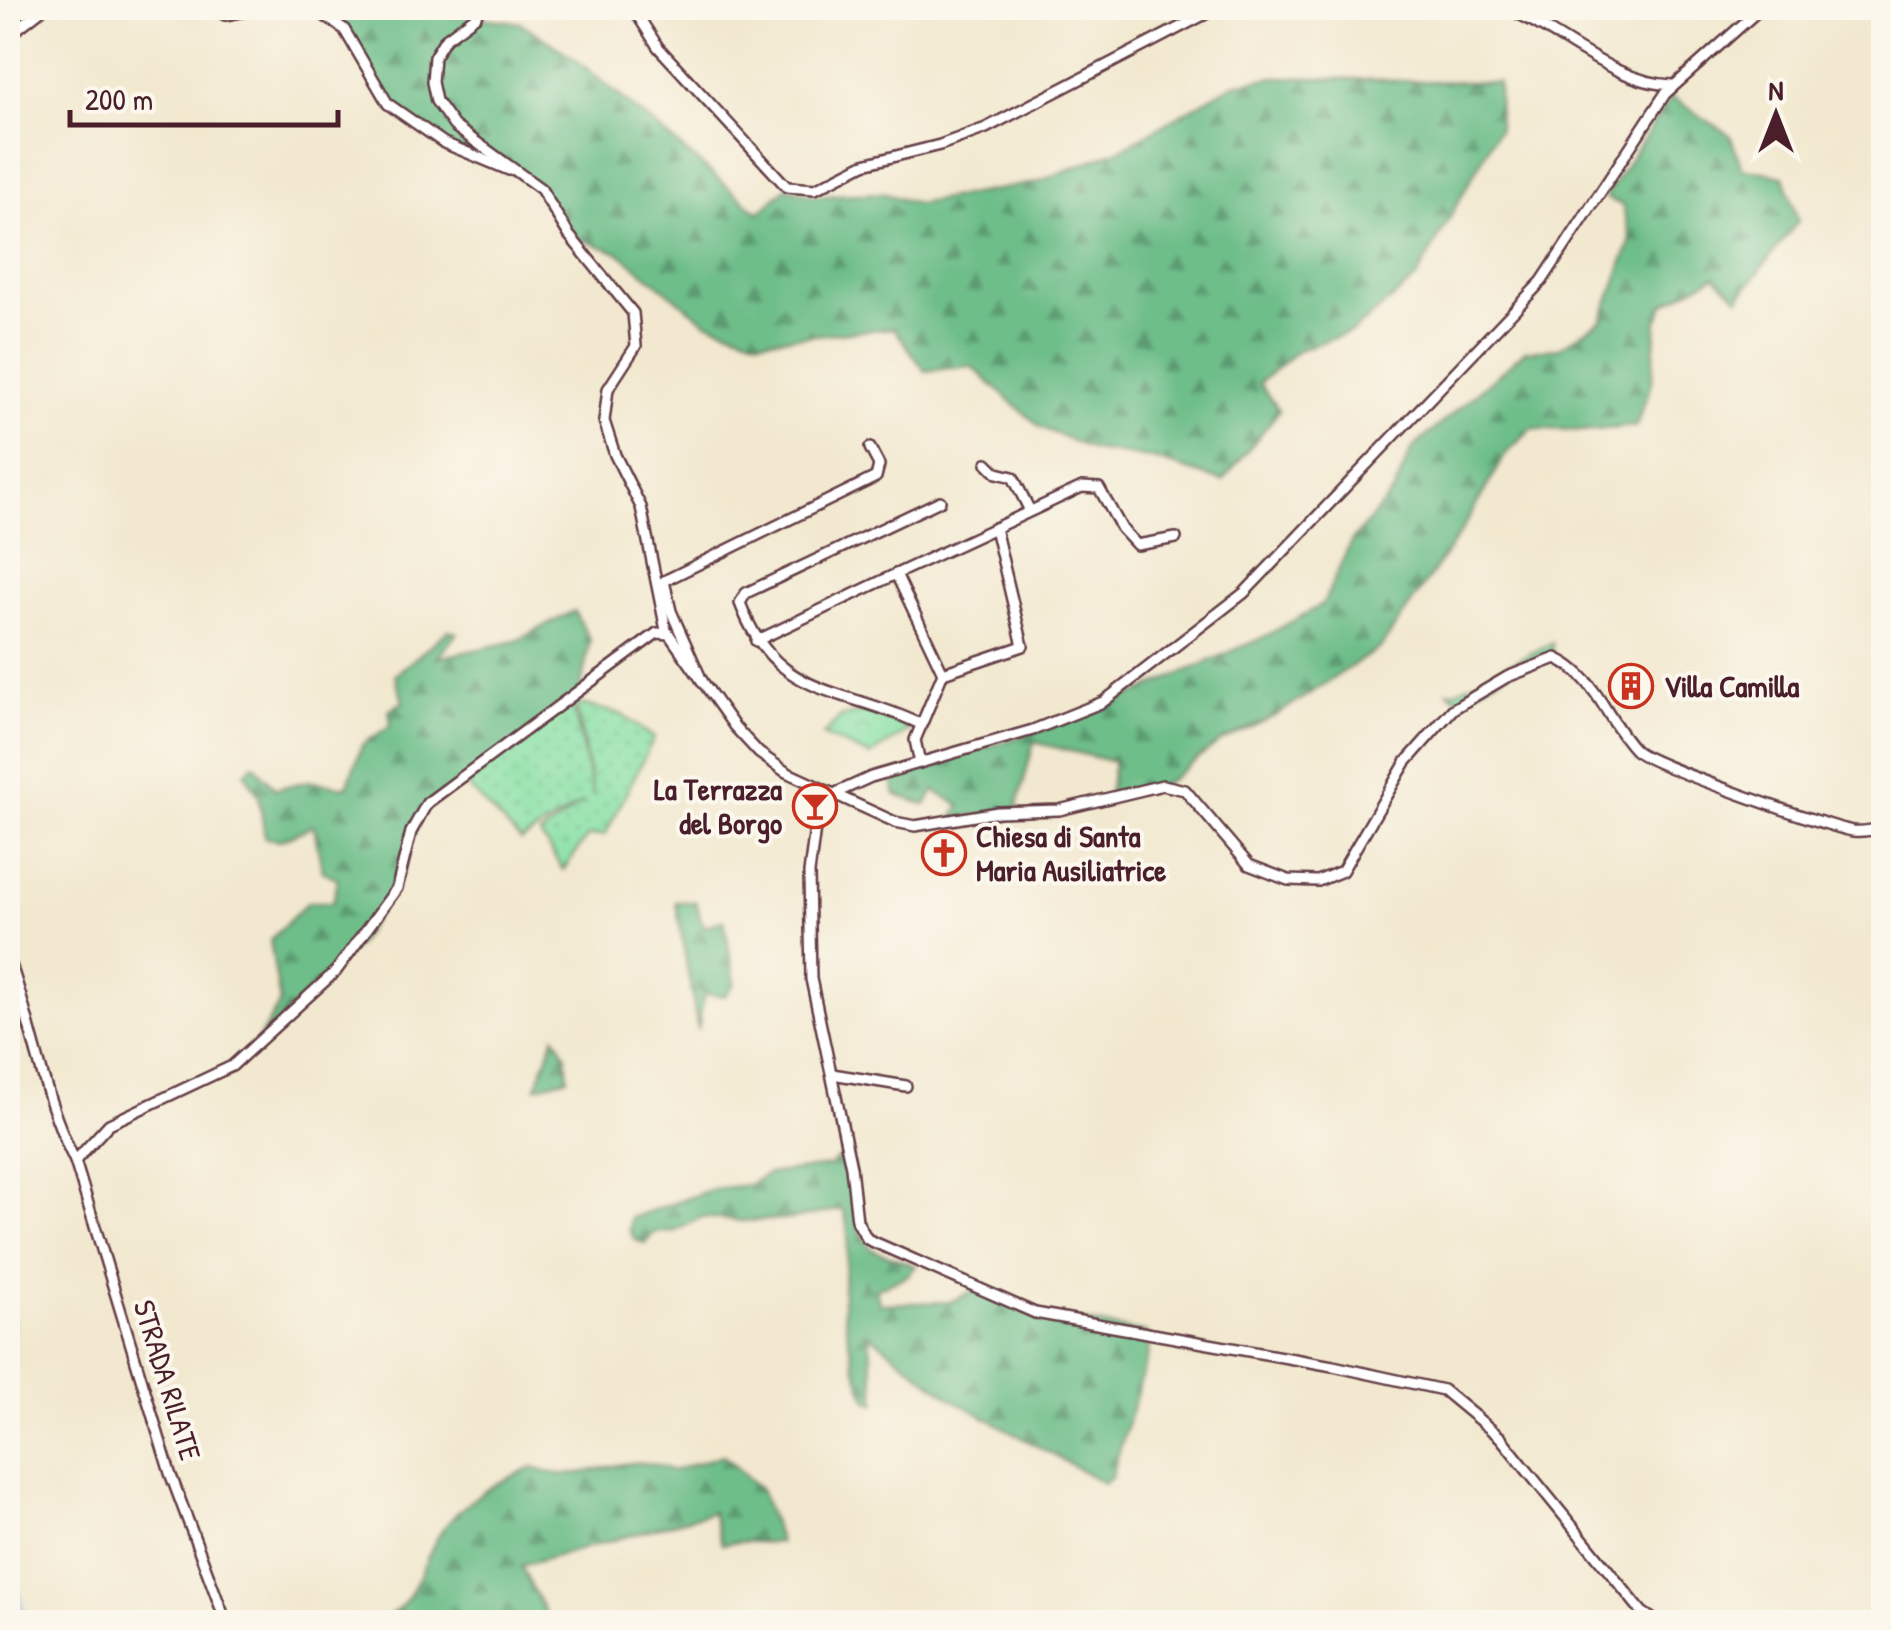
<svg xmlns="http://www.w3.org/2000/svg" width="1891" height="1630" font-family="'Patrick Hand',sans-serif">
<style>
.grass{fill:url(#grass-dots);stroke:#698068;stroke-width:2.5}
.forest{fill:url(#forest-firs);stroke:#5c6e5a;stroke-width:2.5}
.park{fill:url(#park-crowns);stroke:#698068;stroke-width:2.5}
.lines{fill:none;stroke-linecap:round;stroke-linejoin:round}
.stream{stroke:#82b7f0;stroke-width:2.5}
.minor-casing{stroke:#633d44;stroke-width:14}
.minor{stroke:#fff;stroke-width:9}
.labels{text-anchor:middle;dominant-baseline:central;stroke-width:8;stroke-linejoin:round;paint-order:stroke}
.poi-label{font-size:30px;font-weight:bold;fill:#4a1f2b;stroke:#fbf7ec;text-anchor:start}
.street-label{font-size:30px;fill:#4a1f2b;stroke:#fbf7ec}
</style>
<defs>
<pattern id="grass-dots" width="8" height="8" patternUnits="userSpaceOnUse" patternTransform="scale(2.5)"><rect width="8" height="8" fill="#88e0a5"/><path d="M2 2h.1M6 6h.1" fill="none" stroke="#77c08e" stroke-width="1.8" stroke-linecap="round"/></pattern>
<pattern id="forest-firs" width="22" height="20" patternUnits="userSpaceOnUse" patternTransform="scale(2.5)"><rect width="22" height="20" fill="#6ebe8a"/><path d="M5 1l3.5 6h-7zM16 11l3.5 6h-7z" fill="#5c9a71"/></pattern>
<pattern id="park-crowns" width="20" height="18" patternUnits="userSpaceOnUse" patternTransform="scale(2.5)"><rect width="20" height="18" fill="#88e0a5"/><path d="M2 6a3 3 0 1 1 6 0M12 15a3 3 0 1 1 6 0" fill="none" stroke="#77c08e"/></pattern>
</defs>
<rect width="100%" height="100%" fill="#fbf7ec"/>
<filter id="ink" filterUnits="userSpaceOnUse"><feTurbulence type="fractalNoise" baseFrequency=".01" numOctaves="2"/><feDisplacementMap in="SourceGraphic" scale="20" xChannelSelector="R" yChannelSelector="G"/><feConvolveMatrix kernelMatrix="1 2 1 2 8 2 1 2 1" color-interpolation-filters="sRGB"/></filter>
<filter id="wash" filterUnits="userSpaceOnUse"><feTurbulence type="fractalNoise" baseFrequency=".0048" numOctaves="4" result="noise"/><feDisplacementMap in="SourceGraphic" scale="40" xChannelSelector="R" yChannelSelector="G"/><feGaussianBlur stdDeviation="2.25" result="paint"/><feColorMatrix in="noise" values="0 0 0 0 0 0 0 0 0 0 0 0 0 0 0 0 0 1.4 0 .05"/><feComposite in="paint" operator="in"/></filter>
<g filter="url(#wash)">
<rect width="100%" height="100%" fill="#f2e8cf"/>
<g class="grass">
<path d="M1552,643L1553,654L1526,662L1459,700L1448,691H1456Z"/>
<path d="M572,701L593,796L576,703L621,714L654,738L605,835L588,836L563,870L540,835L584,802L521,841L466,785Z"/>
</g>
<g class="forest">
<path d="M313,8H479L477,17L521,23L574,58L759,213L787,187L814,196L883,193L916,204L1035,183L1121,149L1234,84L1275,77L1498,83L1499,128L1416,279L1352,332L1298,350L1259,383L1279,411L1223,481L1153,459L1093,450L1040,427L971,366L925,371L894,328L759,340L706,322L619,253L569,235L541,189L521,176L446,144L388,104L344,29Z"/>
<path d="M1671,97L1730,135L1742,168L1784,176L1798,221L1739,298L1715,276L1664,304L1657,322L1652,382L1636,426L1582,431L1533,428L1507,452L1460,533L1381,647L1275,716L1221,741L1163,785L1108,798L1114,762L1034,742L1016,811L953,818L960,805L934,791L926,805L896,795L891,777L1085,716L1262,638L1323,604L1351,542L1394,491L1412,449L1525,351L1559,348L1602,320L1631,240L1622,205L1605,197Z"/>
<path d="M574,611L590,640L581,687L572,701L466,785L462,781L420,812L403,872L358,944L256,1044L280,1003L270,940L308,902H333L338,879L322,871L314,826L280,840L265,838L259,796L245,773L254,764L275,789L308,781L347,787L362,745L391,725L389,710L403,702L395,675L449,630L457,633L437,658L516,641Z"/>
<path d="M676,902H696L703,927L724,920L735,983L725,996L704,994L698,1030Z"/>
<path d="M555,1036L566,1055L568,1078L536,1087Z"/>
<path d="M844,1154L859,1229L871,1249L916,1266L907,1276L875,1289L880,1304L950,1302L979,1288L1035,1313L1146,1333L1149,1353L1111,1478L1104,1483L952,1399L869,1334L876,1403L868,1400C855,1376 841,1314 843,1287C845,1262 854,1233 842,1209L793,1219L742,1221L702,1217L675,1231L654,1233L645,1243L635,1240L629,1229L631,1218L713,1189L748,1185L767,1174L829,1166Z"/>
<path d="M723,1455L760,1489L780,1542C759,1544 743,1539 722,1544L712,1512L521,1566L550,1622H377C424,1602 417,1559 448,1523C471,1495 501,1481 533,1467C582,1491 624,1445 672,1471Z"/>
</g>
<path class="park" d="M866,711L897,718L908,731L870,756L823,735L841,717Z"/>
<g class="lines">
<g class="stream">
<path d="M8,1299L13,1325L8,1336"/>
<path d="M8,1467V1468"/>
<path d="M8,1562L27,1622"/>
</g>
</g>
</g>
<g filter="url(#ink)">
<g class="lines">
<defs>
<g id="minor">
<path d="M213,8L225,15L262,8"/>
<path d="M313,8L344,29L388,104L444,143L509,170"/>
<path d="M479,8L476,16L445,39L434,57L432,82L436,101L454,126L541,189L569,235L633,313L636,346L608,389L604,421L615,455L641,507L666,630L734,726L759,753L786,772L895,822L915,826L998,812L1059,810L1163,785L1185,790L1249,865L1288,880L1318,881L1342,871L1406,762L1453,709L1507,677L1556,658C1597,677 1606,720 1635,750C1649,764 1828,827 1853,831C1862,832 1874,830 1884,828"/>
<path d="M633,8L658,47L787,187L815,189L864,164L940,145L986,128L1217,8"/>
<path d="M1506,8C1560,30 1613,83 1672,85"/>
<path d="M8,36L44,8"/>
<path d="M987,463L997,473L1013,477L1030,511"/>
<path d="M995,528L1082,487L1099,488L1122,529L1137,545L1176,538"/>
<path d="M756,641L896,574"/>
<path d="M703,683L671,611L664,581L876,477L879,465L870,448"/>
<path d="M920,724C842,686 776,700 740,603L746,593L940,501"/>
<path d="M920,763L915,740L943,673L1023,646L995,528L896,574L943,673"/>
<path d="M8,956C32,1023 43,1099 75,1161L170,1473L226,1622"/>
<path d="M832,1074L906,1086"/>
<path d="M75,1161L109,1124L232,1066L336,971L397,888L411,832L427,803L657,633L669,634"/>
<path d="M1657,1622L1642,1612L1500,1437L1443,1390L1333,1366L1035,1313L867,1239L857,1221L851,1167L811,979L809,873L817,813L838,792L871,777L1033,730L1103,702L1244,593L1542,281L1665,94L1761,8"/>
</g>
</defs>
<use href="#minor" class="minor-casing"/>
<use href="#minor" class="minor"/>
</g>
</g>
<defs>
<symbol id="building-ring" viewBox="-11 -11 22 22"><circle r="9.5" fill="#fbf7ec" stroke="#c8321e" stroke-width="1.5"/><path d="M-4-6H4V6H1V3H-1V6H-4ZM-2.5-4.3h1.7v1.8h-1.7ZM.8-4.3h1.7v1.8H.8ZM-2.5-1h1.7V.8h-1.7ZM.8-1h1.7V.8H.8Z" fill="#c8321e"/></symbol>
<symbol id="bar-ring" viewBox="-11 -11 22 22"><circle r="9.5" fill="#fbf7ec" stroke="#c8321e" stroke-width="1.5"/><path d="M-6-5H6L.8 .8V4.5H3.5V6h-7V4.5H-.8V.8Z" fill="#c8321e"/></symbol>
<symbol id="church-ring" viewBox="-11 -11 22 22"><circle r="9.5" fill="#fbf7ec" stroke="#c8321e" stroke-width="1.5"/><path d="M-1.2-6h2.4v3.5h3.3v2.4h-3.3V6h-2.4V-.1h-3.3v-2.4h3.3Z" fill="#c8321e"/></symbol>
</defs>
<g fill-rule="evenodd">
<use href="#building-ring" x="1606" y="661" width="50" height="50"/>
<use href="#bar-ring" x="790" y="781" width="50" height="50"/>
<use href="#church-ring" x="919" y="828" width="50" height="50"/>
</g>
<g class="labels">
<g class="poi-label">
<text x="1664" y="686">Villa Camilla</text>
<text x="782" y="789" text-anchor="end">La Terrazza<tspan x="782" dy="34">del Borgo</tspan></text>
<text x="976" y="836">Chiesa di Santa<tspan x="976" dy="34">Maria Ausiliatrice</tspan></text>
</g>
<g class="street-label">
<text transform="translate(168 1380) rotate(73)">STRADA RILATE</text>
</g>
</g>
<rect width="1891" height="1630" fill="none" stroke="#fbf7ec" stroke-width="40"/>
<g transform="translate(1776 115)" stroke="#fbf7ec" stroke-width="8" paint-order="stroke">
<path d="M0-8L18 38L0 25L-18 38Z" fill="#4a1f2b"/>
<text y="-15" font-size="28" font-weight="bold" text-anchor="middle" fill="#4a1f2b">N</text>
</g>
<path d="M70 110v15h268v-15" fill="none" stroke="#4a1f2b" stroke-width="5"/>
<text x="85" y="110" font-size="30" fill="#4a1f2b" stroke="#fbf7ec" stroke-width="8" paint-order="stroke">200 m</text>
</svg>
